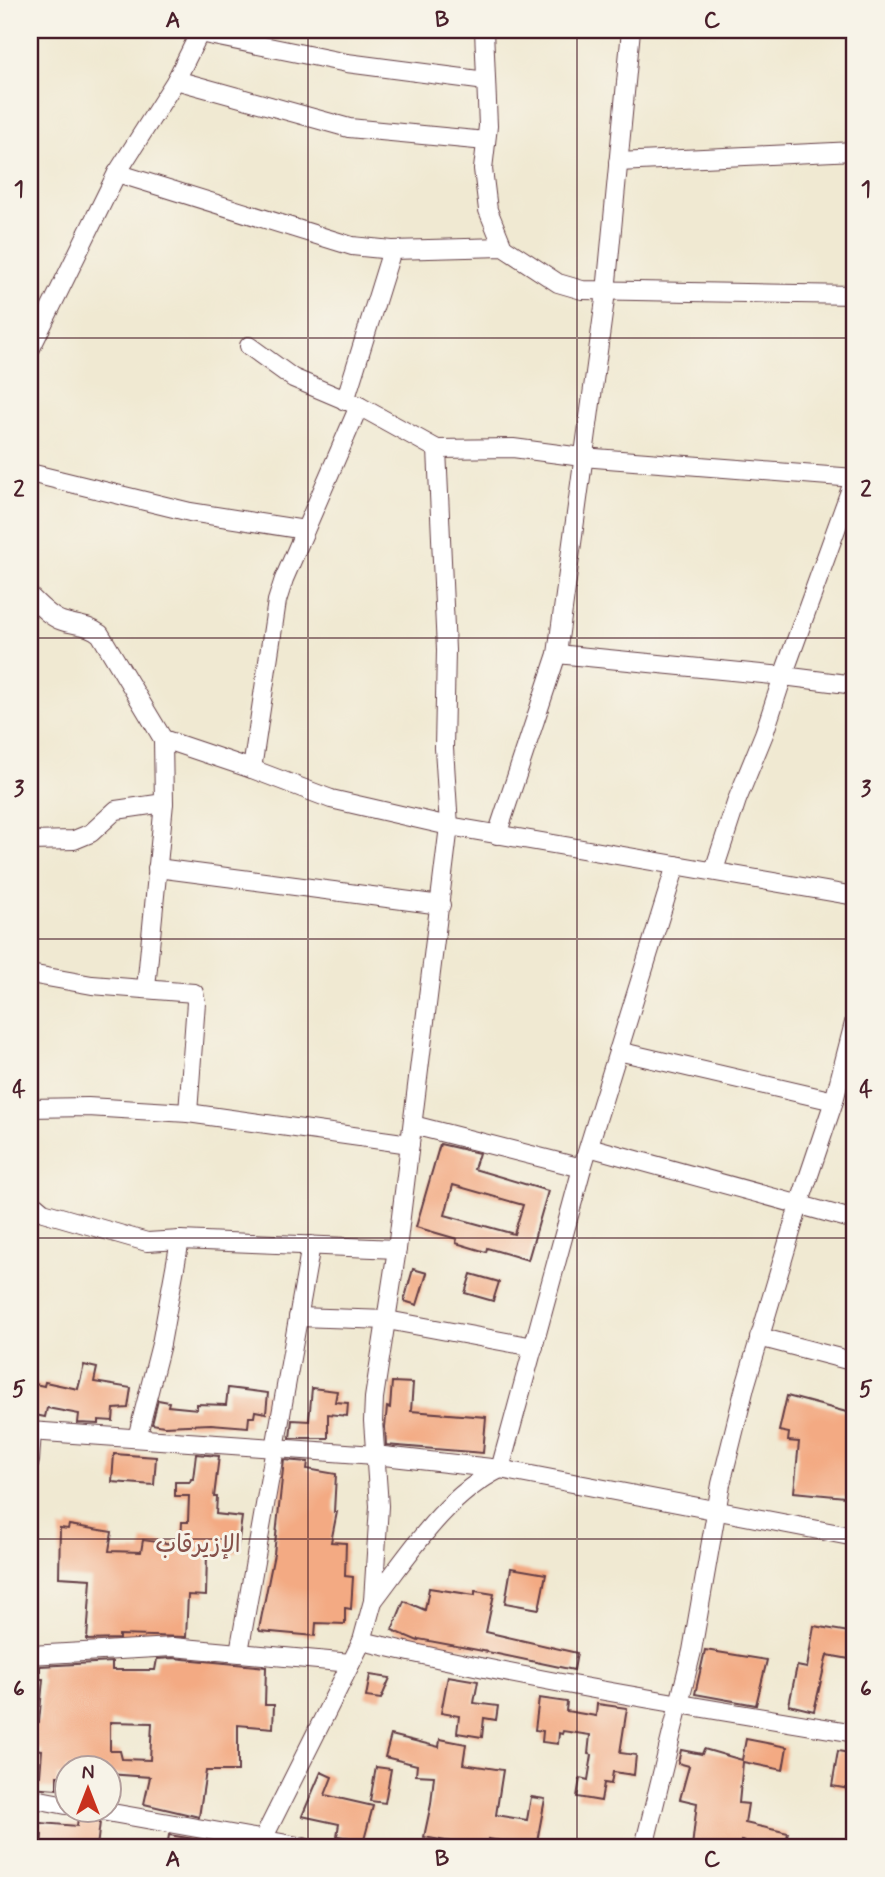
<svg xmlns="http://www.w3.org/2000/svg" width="885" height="1877" font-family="Mynerve,'Playpen Sans Arabic',sans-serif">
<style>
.building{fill:#f3aa83;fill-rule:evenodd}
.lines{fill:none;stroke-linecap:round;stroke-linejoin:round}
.minor-casing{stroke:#633d44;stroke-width:20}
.minor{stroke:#fff;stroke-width:18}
.grid{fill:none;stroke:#4a1f2b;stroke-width:2;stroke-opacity:0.55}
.labels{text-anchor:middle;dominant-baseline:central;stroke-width:6;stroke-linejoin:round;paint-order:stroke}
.neighbourhood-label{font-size:24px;fill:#85504a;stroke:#f7f3e8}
.neatline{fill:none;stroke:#4a1f2b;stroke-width:2.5}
.grid-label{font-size:23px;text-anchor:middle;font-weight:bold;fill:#4a1f2b}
</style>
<rect width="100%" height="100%" fill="#f7f3e8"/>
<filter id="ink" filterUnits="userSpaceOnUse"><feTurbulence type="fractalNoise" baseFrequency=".0143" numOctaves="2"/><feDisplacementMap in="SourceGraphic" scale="14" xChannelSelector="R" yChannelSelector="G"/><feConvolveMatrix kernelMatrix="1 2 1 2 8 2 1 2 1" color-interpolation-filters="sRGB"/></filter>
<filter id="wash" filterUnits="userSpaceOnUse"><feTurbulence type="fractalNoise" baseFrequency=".00686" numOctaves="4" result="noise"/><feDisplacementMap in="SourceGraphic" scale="28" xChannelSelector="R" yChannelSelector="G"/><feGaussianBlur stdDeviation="1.57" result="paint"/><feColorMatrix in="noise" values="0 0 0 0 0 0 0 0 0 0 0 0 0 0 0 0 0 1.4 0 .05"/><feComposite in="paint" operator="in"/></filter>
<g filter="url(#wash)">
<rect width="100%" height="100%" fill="#f0e9d2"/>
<g id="blocks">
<g class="building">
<path d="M440,1144L479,1153L474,1169L548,1191L528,1260L487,1248L486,1252L456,1243L457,1239L416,1227ZM453,1185L523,1205L514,1234L445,1215Z"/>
<path d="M413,1269L427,1273L417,1305L404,1301Z"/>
<path d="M471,1274L499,1282L493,1301L465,1293Z"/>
<path d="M84,1365L97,1368L94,1382L131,1388L128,1408L114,1409L113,1421L99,1420V1424L78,1423L79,1414L47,1408L45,1417L30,1414V1383L44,1386L45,1382L78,1389Z"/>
<path d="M392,1382L413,1383L411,1411L486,1417L483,1453L386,1445L385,1427L387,1407L390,1408Z"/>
<path d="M228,1388L268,1393L266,1413L255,1411L254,1417H249L248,1427L211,1424L164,1426L152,1424L158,1400L169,1402L168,1406L197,1409V1404L226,1405Z"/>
<path d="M312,1388L337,1391L335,1402L348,1403L347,1416L328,1414V1438H290L292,1420L309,1421Z"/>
<path d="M787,1396L854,1414L849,1440H855V1498L794,1492L799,1442L788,1441L789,1433L779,1431Z"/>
<path d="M114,1454L156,1457L154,1485L112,1482Z"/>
<path d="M196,1454L219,1456L214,1497H217L216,1514L242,1517L237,1553H207L206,1596L188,1595L186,1637L119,1635V1639L87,1640L91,1579L59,1577L60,1528L68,1529L69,1525L112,1532L109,1551L141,1552L143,1540L181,1545L182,1522H188L189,1496H175V1482H190L191,1479H193Z"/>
<path d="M284,1460L308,1462L307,1469L336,1474L334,1512H337L331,1542L346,1543L345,1576L353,1577L351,1609L345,1608V1624L316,1623L315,1636L260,1631L259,1629L274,1554Z"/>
<path d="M511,1568L546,1574L539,1609L505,1603Z"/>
<path d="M429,1588L475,1595V1591L494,1594L486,1632L577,1653L574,1670L483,1651L419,1639L418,1641L392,1630L404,1601L425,1610Z"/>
<path d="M814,1626L855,1633V1660L827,1655L814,1711L789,1705L797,1666L807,1668Z"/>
<path d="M705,1650L767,1660L756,1705L695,1694Z"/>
<path d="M173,1658L266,1667L265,1705H274L273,1728L238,1725V1771H206L199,1817L144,1804L150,1777L108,1774V1768H66V1776H57V1789L30,1787V1775L40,1776L42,1750L33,1749L35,1721L39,1722L43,1679H40V1666L112,1662V1670H155L157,1659ZM110,1722L152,1723L150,1760L122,1759L120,1751H110Z"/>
<path d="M370,1675L390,1678L381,1699L366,1697Z"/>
<path d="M448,1676L478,1681L474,1703L498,1706L496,1720L484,1718L482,1737L457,1733L459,1716L441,1713Z"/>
<path d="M539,1698L567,1702L566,1711L596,1716L597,1704L627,1708L620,1753L636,1755L634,1775L613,1772L611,1784L604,1783L601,1801L577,1797L580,1778L588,1780L592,1755L588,1754L590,1735L563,1731L562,1734L559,1733L558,1744L542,1742L543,1731L535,1730Z"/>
<path d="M391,1735L439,1747L440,1739L466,1744L463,1764L503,1770L496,1815L527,1820L531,1797L545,1799L536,1847L488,1839L486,1847H462V1844L424,1837L431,1804L434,1776L416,1775L417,1765L385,1757Z"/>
<path d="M746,1739L787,1747L783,1770L743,1762L739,1803L748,1804L745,1823L788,1833L785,1847H770L741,1841L740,1847H692L697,1803L680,1799L689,1766L678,1763L681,1750L702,1754L704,1749L742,1760Z"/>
<path d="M838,1751L855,1754V1790L832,1786Z"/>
<path d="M376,1767L391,1769L385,1803L370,1801Z"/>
<path d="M321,1772L332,1777L325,1795L373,1806L364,1840L337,1836L339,1824L302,1816Z"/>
<path d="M78,1818L100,1822L97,1847L41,1844L42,1835L30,1834V1822L77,1826Z"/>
<path d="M169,1835L235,1846L237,1847H167Z"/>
</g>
</g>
</g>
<g filter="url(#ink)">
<use href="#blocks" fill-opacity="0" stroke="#633d44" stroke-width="2"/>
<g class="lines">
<defs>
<g id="minor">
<path d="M484,30L488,126L483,169L488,210L503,247"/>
<path d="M199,33L347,63L486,81"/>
<path d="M176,80L349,128L486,141"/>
<path d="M618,162L855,151"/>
<path d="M117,173L352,246L392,250L503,247L558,283L582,290L855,295"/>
<path d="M249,346L293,378L359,406L437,449L513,448L582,457L855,478"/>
<path d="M30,350L117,173L176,80L201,30"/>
<path d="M345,401L392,250"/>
<path d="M30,473L190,512L305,530"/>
<path d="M30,596C39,605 50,617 62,621C77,626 87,624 100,634L163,739L164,803L146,988"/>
<path d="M557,654L783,676L855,685"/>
<path d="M163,739L252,769L331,799L449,826L855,896"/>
<path d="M252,769L277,601L284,579L359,406"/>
<path d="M497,835L557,654L606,292L631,30"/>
<path d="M30,841L74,840L91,833L116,810L164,803"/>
<path d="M157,868L441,905"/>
<path d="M714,870L737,800L764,734L783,676L855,477"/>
<path d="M30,974L92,985L194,993L196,1002L188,1113"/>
<path d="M618,1051L834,1101"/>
<path d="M30,1108L88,1107L188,1113L410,1144"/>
<path d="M413,1125L582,1168"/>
<path d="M589,1147L855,1220"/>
<path d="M30,1201L43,1212L147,1242L180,1240L397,1249"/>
<path d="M298,1317L387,1320L534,1347"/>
<path d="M759,1337L855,1362"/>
<path d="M30,1431L375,1455L500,1469L855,1537"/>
<path d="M137,1438L161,1344L180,1240"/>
<path d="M30,1461L32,1431"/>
<path d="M373,1601C410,1553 444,1497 500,1469L582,1168L676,865"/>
<path d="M362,1641C525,1680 690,1706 855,1733"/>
<path d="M239,1652L311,1245"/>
<path d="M30,1655L173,1647L351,1663"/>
<path d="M30,1798L66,1805"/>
<path d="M101,1811L304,1847"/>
<path d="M259,1847L362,1641L373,1601L379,1506L373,1421L374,1398L397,1249L449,826L444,748L446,650L437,449"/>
<path d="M644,1847L692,1651L721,1484L745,1387L799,1205L834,1101L855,1019"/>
</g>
</defs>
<use href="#minor" class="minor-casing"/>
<use href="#minor" class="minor"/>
</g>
</g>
<path class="grid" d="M308,30V1847M577,30V1847M30,338H855M30,638H855M30,939H855M30,1238H855M30,1539H855"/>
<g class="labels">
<g class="neighbourhood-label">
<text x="198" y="1545">الإزيرقاب</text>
</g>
</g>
<rect width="885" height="1877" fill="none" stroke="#f7f3e8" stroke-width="77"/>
<g transform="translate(88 1789)"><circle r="33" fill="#f7f3e8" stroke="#b29e9c" stroke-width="2"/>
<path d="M0-5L12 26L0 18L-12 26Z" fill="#c8321e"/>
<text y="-10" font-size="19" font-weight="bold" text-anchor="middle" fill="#4a1f2b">N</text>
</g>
<rect x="38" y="38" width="808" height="1801" class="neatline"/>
<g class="grid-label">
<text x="173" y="27">A</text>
<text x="442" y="27">B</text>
<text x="712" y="27">C</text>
<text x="19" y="196">1</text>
<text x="866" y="196">1</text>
<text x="19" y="496">2</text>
<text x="866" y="496">2</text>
<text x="19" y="796">3</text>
<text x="866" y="796">3</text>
<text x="19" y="1096">4</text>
<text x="866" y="1096">4</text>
<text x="19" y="1396">5</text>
<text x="866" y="1396">5</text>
<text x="19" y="1696">6</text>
<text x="866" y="1696">6</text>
<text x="173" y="1866">A</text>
<text x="442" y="1866">B</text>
<text x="712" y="1866">C</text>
</g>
</svg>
